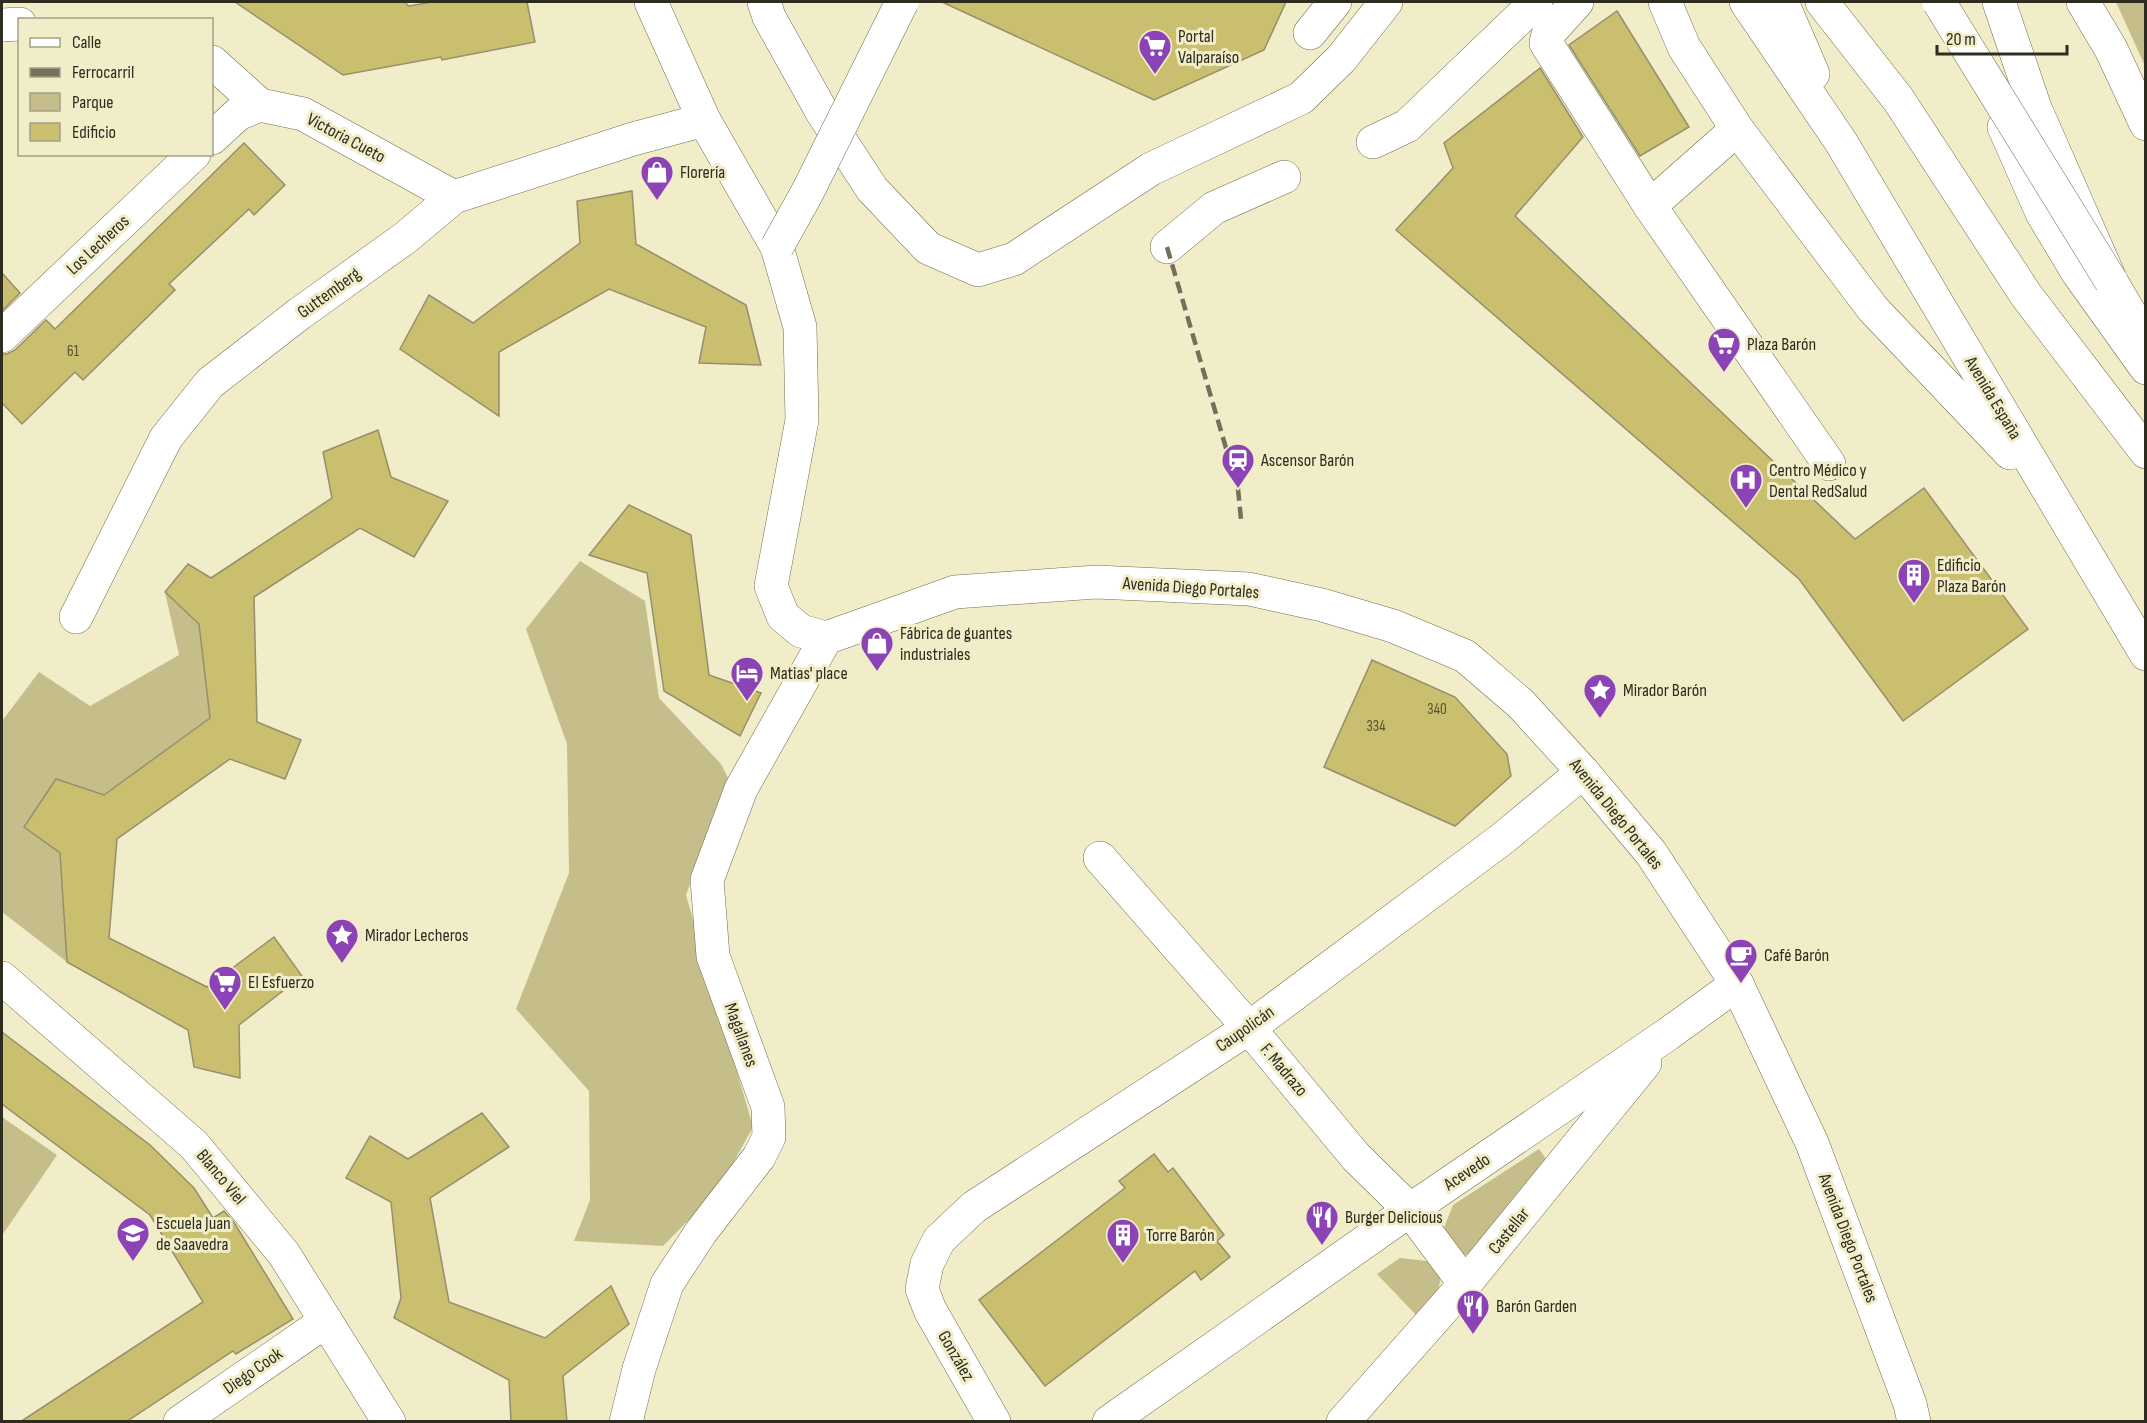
<svg xmlns="http://www.w3.org/2000/svg" width="2147" height="1423" font-family="'Sofia Sans Condensed',sans-serif">
<style>
.green{fill:#c5bd8a}
.building{fill:#cabe6f;stroke:#958f6e;stroke-width:1.5}
.lines{fill:none;stroke-linecap:round;stroke-linejoin:round}
.minor-casing{stroke:#726d4d;stroke-width:34}
.major-casing{stroke:#726d4d;stroke-width:34}
.minor{stroke:#fff;stroke-width:33}
.major{stroke:#fff;stroke-width:33}
.rail{stroke:#74705b;stroke-width:4.5;stroke-dasharray:12 6;stroke-linecap:butt}
.minor-bridge-casing{stroke:#726d4d;stroke-width:34;stroke-linecap:butt}
.major-bridge-casing{stroke:#726d4d;stroke-width:34;stroke-linecap:butt}
.minor-bridge{stroke:#fff;stroke-width:33}
.major-bridge{stroke:#fff;stroke-width:33}
.labels{text-anchor:middle;dominant-baseline:central;stroke-width:6;stroke-linejoin:round;paint-order:stroke}
.number-label{font-size:15px;fill:#555033}
.poi-label{font-size:18px;fill:#2e2c1f;stroke:#f2edc9;text-anchor:start}
.street-label{font-size:18px;fill:#2e2c1f;stroke:#f2edc9}
</style>
<rect width="100%" height="100%" fill="#f2edc9"/>
<g class="green">
<path d="M2116,2H2145V66Z"/>
<path d="M580,561L645,601L659,698L721,764L728,778L686,895L753,1127L718,1190L663,1246L574,1241L590,1200L589,1091L516,1009L569,873L567,744L526,629Z"/>
<path d="M165,592L199,624L210,718L104,795L59,780L24,827L60,853L67,962L2,912V721L39,672L90,706L179,655Z"/>
<path d="M2,1117L57,1155L3,1234L2,1233Z"/>
<path d="M1539,1149L1551,1166L1486,1247L1462,1256L1442,1233L1453,1205Z"/>
<path d="M1400,1258L1427,1261L1441,1276L1437,1297L1417,1316L1377,1274Z"/>
</g>
<g class="building">
<path d="M235,2H404L409,6L432,2H527L535,42L442,60L441,57L343,75Z"/>
<path d="M942,2H1286L1264,50L1154,100Z"/>
<path d="M1617,11L1689,127L1640,156L1569,45Z"/>
<path d="M1540,68L1583,137L1515,216L1855,539L1924,488L2028,629L1903,721L1799,579L1396,230L1453,168L1444,143Z"/>
<path d="M244,143L285,185L254,215L249,209L169,284L175,290L83,380L75,372L22,424L2,403V354H7L15,350L46,320L55,329Z"/>
<path d="M632,191L636,244L746,305L761,365L699,363L706,327L609,289L499,352V416L400,349L429,295L473,323L580,243L577,201Z"/>
<path d="M2,273L20,293L2,311Z"/>
<path d="M378,430L391,477L448,501L414,557L360,528L254,597L257,722L301,740L285,779L230,759L117,839L109,938L207,987L274,937L302,976L239,1025L240,1078L194,1067L188,1030L67,962L60,853L24,827L56,779L104,795L210,718L199,624L165,592L188,564L211,578L332,498L323,452Z"/>
<path d="M629,505L691,535L709,675L761,693L740,736L664,691L647,573L589,555Z"/>
<path d="M1372,660L1455,697L1507,754L1511,776L1455,826L1324,767Z"/>
<path d="M2,1032L150,1145L194,1188L213,1218L224,1211L235,1224L293,1319L236,1354L233,1351L126,1422H20L203,1302L150,1215L2,1104Z"/>
<path d="M482,1113L509,1147L430,1198L449,1302L545,1338L611,1286L629,1324L563,1376L567,1422H511L509,1380L394,1318L401,1298L391,1202L346,1178L370,1136L408,1159Z"/>
<path d="M1154,1154L1168,1172L1173,1168L1224,1235L1217,1241L1230,1257L1201,1280L1195,1271L1045,1386L979,1300L1125,1188L1119,1181Z"/>
</g>
<g class="lines">
<defs>
<g id="minor">
<path d="M764,2L769,17L822,112L872,189L928,248L978,270L1014,259L1151,169L1301,98L1341,59L1386,2"/>
<path d="M1577,2L1548,34L1546,43L1650,206L1737,129"/>
<path d="M1822,2L1898,99L2026,295L2146,452"/>
<path d="M2,25L20,24"/>
<path d="M1310,33L1335,2"/>
<path d="M212,62L260,105L303,114L454,197"/>
<path d="M2004,127L2042,213L2078,273L2146,368"/>
<path d="M212,138L238,114L260,105"/>
<path d="M1373,142L1407,126L1536,2"/>
<path d="M1650,206L1829,464"/>
<path d="M1167,247L1214,208L1284,177"/>
<path d="M2,336L194,154"/>
<path d="M76,617L166,438L210,383L299,314L405,238L454,197L633,139L704,120"/>
<path d="M1100,858L1249,1028L1356,1157L1410,1210L1465,1284"/>
<path d="M2,978L194,1145L284,1254L389,1422"/>
<path d="M180,1422L326,1321"/>
<path d="M626,1422L639,1369L667,1284L701,1232L759,1157L769,1137L768,1107L713,956L707,880L741,789L826,638"/>
<path d="M994,1422L930,1310L922,1289L927,1264L939,1240L974,1207L1249,1028L1502,839L1583,772"/>
<path d="M1109,1422L1410,1210L1668,1034L1737,984"/>
<path d="M1343,1422L1465,1284L1645,1063"/>
</g>
<g id="major">
<path d="M651,2L704,120L777,247L800,327L802,420L771,586L783,616L801,631L826,638L955,592L1096,582L1249,589L1322,605L1393,626L1465,656L1521,704L1583,772L1651,853L1737,984L1812,1143L1910,1404L1914,1422"/>
<path d="M1665,2L1684,47L1737,129L1873,309L2010,453"/>
<path d="M1746,2L1841,142L2146,654"/>
<path d="M1782,2L1813,74"/>
<path d="M1999,2L2035,108L2111,281L2146,341"/>
<path d="M2083,2L2111,49L2146,124"/>
</g>
</defs>
<use href="#minor" class="minor-casing"/>
<use href="#major" class="major-casing"/>
<use href="#minor" class="minor"/>
<use href="#major" class="major"/>
<path class="rail" d="M1167,247L1238,489L1241,519"/>
<defs>
<path id="minor-bridge" d="M777,247L808,191L902,2"/>
<path id="major-bridge" d="M1939,2L2111,281"/>
</defs>
<use href="#minor-bridge" class="minor-bridge-casing"/>
<use href="#major-bridge" class="major-bridge-casing"/>
<use href="#minor-bridge" class="minor-bridge"/>
<use href="#major-bridge" class="major-bridge"/>
</g>
<defs>
<symbol id="supermarket-pin" viewBox="-11 -11 22 30"><path d="M0 17L-7.5 6A9.5 9.5 0 1 1 7.5 6Z" fill="#8b43b6" stroke="#f2edc9"/><path d="M-6-5.5h2.5l.6 2H6L4.5 2H-2.5L-4.4-4H-6ZM-1.5 3.2a1.3 1.3 0 1 0 .1 0ZM3 3.2a1.3 1.3 0 1 0 .1 0Z" fill="#fff"/></symbol>
<symbol id="shop-pin" viewBox="-11 -11 22 30"><path d="M0 17L-7.5 6A9.5 9.5 0 1 1 7.5 6Z" fill="#8b43b6" stroke="#f2edc9"/><path d="M-5-2.5h2.3a2.7 3.5 0 0 1 5.4 0H5L5.5 6h-11ZM-1.5-2.5h3a1.5 2.3 0 0 0-3 0Z" fill="#fff"/></symbol>
<symbol id="station-pin" viewBox="-11 -11 22 30"><path d="M0 17L-7.5 6A9.5 9.5 0 1 1 7.5 6Z" fill="#8b43b6" stroke="#f2edc9"/><path d="M-3-6H3Q5-6 5-4V2Q5 4 3 4L4.5 6H3L1.5 4h-3L-3 6H-4.5L-3 4Q-5 4-5 2V-4Q-5-6-3-6ZM-3.5-4v3h7v-3ZM-3.5 1v1.5H-2V1ZM2 1v1.5H3.5V1Z" fill="#fff"/></symbol>
<symbol id="hospital-pin" viewBox="-11 -11 22 30"><path d="M0 17L-7.5 6A9.5 9.5 0 1 1 7.5 6Z" fill="#8b43b6" stroke="#f2edc9"/><path d="M-5-5h3v3.5h4V-5h3V5h-3V1.5h-4V5h-3Z" fill="#fff"/></symbol>
<symbol id="building-pin" viewBox="-11 -11 22 30"><path d="M0 17L-7.5 6A9.5 9.5 0 1 1 7.5 6Z" fill="#8b43b6" stroke="#f2edc9"/><path d="M-4-6H4V6H1V3H-1V6H-4ZM-2.5-4.3h1.7v1.8h-1.7ZM.8-4.3h1.7v1.8H.8ZM-2.5-1h1.7V.8h-1.7ZM.8-1h1.7V.8H.8Z" fill="#fff"/></symbol>
<symbol id="hotel-pin" viewBox="-11 -11 22 30"><path d="M0 17L-7.5 6A9.5 9.5 0 1 1 7.5 6Z" fill="#8b43b6" stroke="#f2edc9"/><path d="M-6-4.5h1.5V1H6V5H4.5V3h-9V5H-6ZM-4 0a1.8 1.8 0 1 1 3.6 0ZM.5 0V-2.5h3Q6-2.5 6 0Z" fill="#fff"/></symbol>
<symbol id="sight-pin" viewBox="-11 -11 22 30"><path d="M0 17L-7.5 6A9.5 9.5 0 1 1 7.5 6Z" fill="#8b43b6" stroke="#f2edc9"/><path d="M0-6L1.8-2.2L6-1.7L2.9 1.2L3.7 5.4L0 3.3L-3.7 5.4L-2.9 1.2L-6-1.7L-1.8-2.2Z" fill="#fff"/></symbol>
<symbol id="cafe-pin" viewBox="-11 -11 22 30"><path d="M0 17L-7.5 6A9.5 9.5 0 1 1 7.5 6Z" fill="#8b43b6" stroke="#f2edc9"/><path d="M-5.5-4.5H6V0H3Q3 3.5 0 3.5H-2.5Q-5.5 3.5-5.5 0ZM3-3.2v2h1.7v-2ZM-6 4.5H4V6H-6Z" fill="#fff"/></symbol>
<symbol id="restaurant-pin" viewBox="-11 -11 22 30"><path d="M0 17L-7.5 6A9.5 9.5 0 1 1 7.5 6Z" fill="#8b43b6" stroke="#f2edc9"/><path d="M-5-6h1v4h1v-4h1v4h1v-4h1v5L-1.5 .5V6h-2V.5L-5-1ZM5-6V6H3V1.5H1.5Q1.5-4 5-6Z" fill="#fff"/></symbol>
<symbol id="school-pin" viewBox="-11 -11 22 30"><path d="M0 17L-7.5 6A9.5 9.5 0 1 1 7.5 6Z" fill="#8b43b6" stroke="#f2edc9"/><path d="M0-5L7-2L0 1L-7-2ZM-4 1L0 2.5L4 1V4Q0 6-4 4Z" fill="#fff"/></symbol>
</defs>
<g fill-rule="evenodd">
<use href="#supermarket-pin" x="1136" y="27" width="38" height="52"/>
<use href="#shop-pin" x="638" y="153" width="38" height="52"/>
<use href="#supermarket-pin" x="1705" y="325" width="38" height="52"/>
<use href="#station-pin" x="1219" y="441" width="38" height="52"/>
<use href="#hospital-pin" x="1727" y="461" width="38" height="52"/>
<use href="#building-pin" x="1895" y="556" width="38" height="52"/>
<use href="#shop-pin" x="858" y="624" width="38" height="52"/>
<use href="#hotel-pin" x="728" y="654" width="38" height="52"/>
<use href="#sight-pin" x="1581" y="671" width="38" height="52"/>
<use href="#sight-pin" x="323" y="916" width="38" height="52"/>
<use href="#cafe-pin" x="1722" y="936" width="38" height="52"/>
<use href="#supermarket-pin" x="206" y="963" width="38" height="52"/>
<use href="#restaurant-pin" x="1303" y="1198" width="38" height="52"/>
<use href="#school-pin" x="114" y="1214" width="38" height="52"/>
<use href="#building-pin" x="1104" y="1216" width="38" height="52"/>
<use href="#restaurant-pin" x="1454" y="1287" width="38" height="52"/>
</g>
<g class="labels">
<g class="number-label">
<text x="73" y="351">61</text>
<text x="1437" y="709">340</text>
<text x="1376" y="726">334</text>
</g>
<g class="poi-label">
<text x="1178" y="36">Portal<tspan x="1178" dy="21">Valparaíso</tspan></text>
<text x="680" y="172">Florería</text>
<text x="1747" y="344">Plaza Barón</text>
<text x="1261" y="460">Ascensor Barón</text>
<text x="1769" y="470">Centro Médico y<tspan x="1769" dy="21">Dental RedSalud</tspan></text>
<text x="1937" y="565">Edificio<tspan x="1937" dy="21">Plaza Barón</tspan></text>
<text x="900" y="633">Fábrica de guantes<tspan x="900" dy="21">industriales</tspan></text>
<text x="770" y="673">Matias' place</text>
<text x="1623" y="690">Mirador Barón</text>
<text x="365" y="935">Mirador Lecheros</text>
<text x="1764" y="955">Café Barón</text>
<text x="248" y="982">El Esfuerzo</text>
<text x="1345" y="1217">Burger Delicious</text>
<text x="156" y="1223">Escuela Juan<tspan x="156" dy="21">de Saavedra</tspan></text>
<text x="1146" y="1235">Torre Barón</text>
<text x="1496" y="1306">Barón Garden</text>
</g>
<g class="street-label">
<text transform="translate(346 138) rotate(28)">Victoria Cueto</text>
<text transform="translate(98 245) rotate(-43)">Los Lecheros</text>
<text transform="translate(329 293) rotate(-36)">Guttemberg</text>
<text transform="translate(1993 398) rotate(59)">Avenida España</text>
<text transform="translate(1191 588) rotate(4)">Avenida Diego Portales</text>
<text transform="translate(1616 814) rotate(51)">Avenida Diego Portales</text>
<text transform="translate(1245 1029) rotate(-35)">Caupolicán</text>
<text transform="translate(741 1035) rotate(70)">Magallanes</text>
<text transform="translate(1284 1070) rotate(50)">F. Madrazo</text>
<text transform="translate(1467 1172) rotate(-34)">Acevedo</text>
<text transform="translate(221 1177) rotate(50)">Blanco Viel</text>
<text transform="translate(1509 1231) rotate(-51)">Castellar</text>
<text transform="translate(1848 1238) rotate(69)">Avenida Diego Portales</text>
<text transform="translate(956 1356) rotate(60)">González</text>
<text transform="translate(253 1371) rotate(-35)">Diego Cook</text>
</g>
</g>
<rect width="2147" height="1423" fill="none" stroke="#2e2c1f" stroke-width="6"/>
<rect x="18" y="18" width="195" height="138" fill="#f2edc9" stroke="#a4a085" stroke-width="1.5"/>
<rect x="30" y="38" width="30" height="9" fill="#ffffff" stroke="#a4a085" stroke-width="1.5"/>
<text x="72" y="48" font-size="18" fill="#2e2c1f">Calle</text>
<rect x="30" y="68" width="30" height="9" fill="#74705b" stroke="#a4a085" stroke-width="1.5"/>
<text x="72" y="78" font-size="18" fill="#2e2c1f">Ferrocarril</text>
<rect x="30" y="93" width="30" height="18" fill="#c5bd8a" stroke="#a4a085" stroke-width="1.5"/>
<text x="72" y="108" font-size="18" fill="#2e2c1f">Parque</text>
<rect x="30" y="123" width="30" height="18" fill="#cabe6f" stroke="#a4a085" stroke-width="1.5"/>
<text x="72" y="138" font-size="18" fill="#2e2c1f">Edificio</text>
<path d="M1937 45v9h130v-9" fill="none" stroke="#2e2c1f" stroke-width="3"/>
<text x="1946" y="45" font-size="18" fill="#2e2c1f" stroke="#f2edc9" stroke-width="4.5" paint-order="stroke">20 m</text>
</svg>
